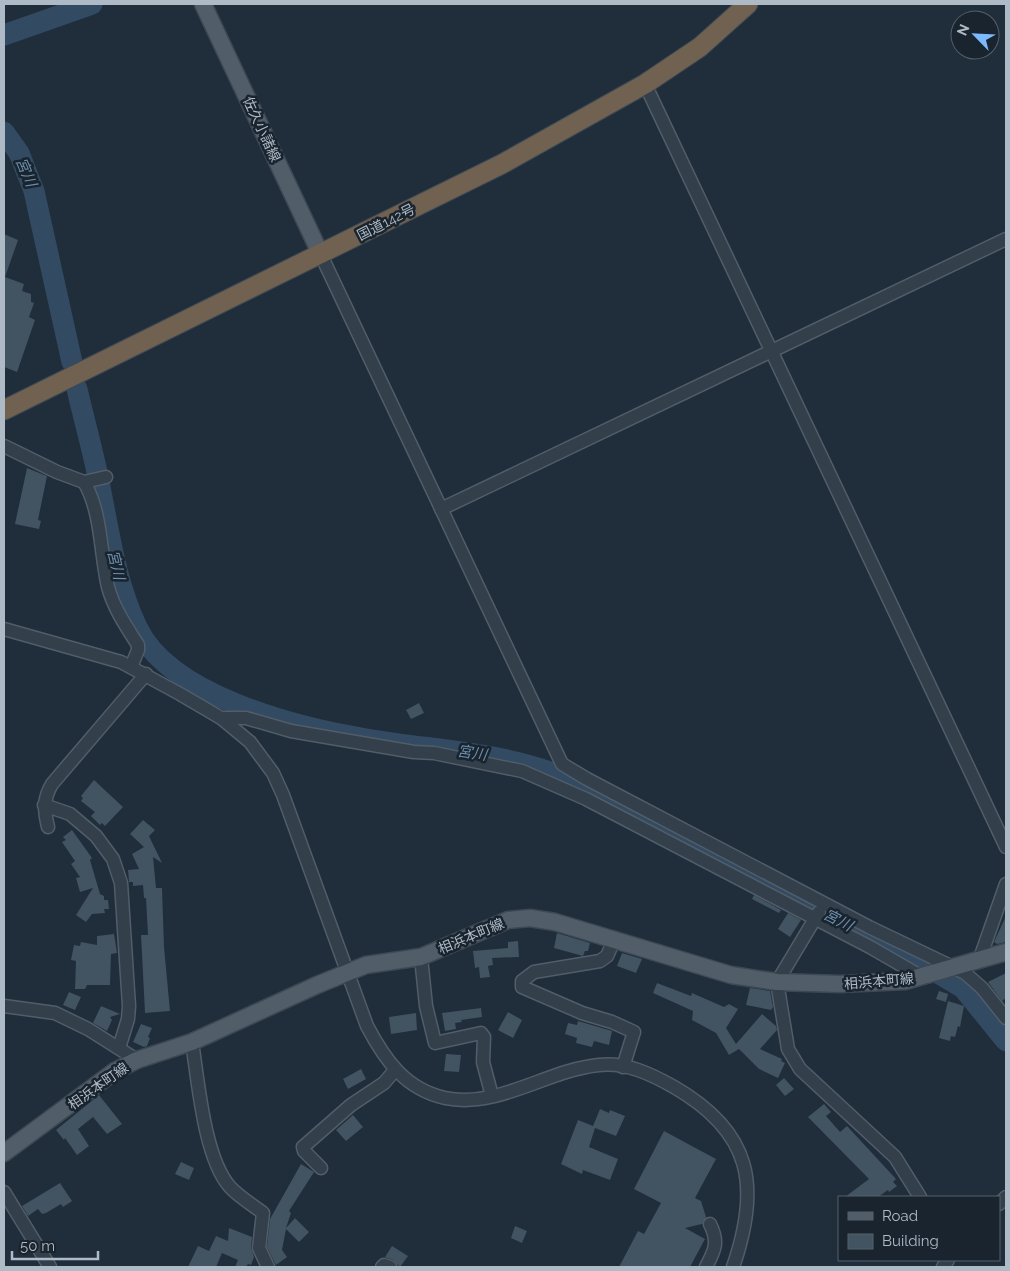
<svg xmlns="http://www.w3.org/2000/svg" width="1010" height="1271" font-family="Raleway,'Noto Sans JP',sans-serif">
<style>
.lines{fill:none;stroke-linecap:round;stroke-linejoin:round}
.river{stroke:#324b62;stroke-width:21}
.building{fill:#425361}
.minor-casing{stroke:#515d68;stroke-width:15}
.major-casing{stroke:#3d4853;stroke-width:19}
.highway-casing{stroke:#3e4a54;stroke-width:21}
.minor{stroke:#333f4a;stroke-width:12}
.major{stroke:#515e6a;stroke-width:16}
.highway{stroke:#706150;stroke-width:19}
.labels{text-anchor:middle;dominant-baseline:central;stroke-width:5;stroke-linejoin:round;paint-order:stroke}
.street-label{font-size:14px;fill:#aebac6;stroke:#19242e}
.water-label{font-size:15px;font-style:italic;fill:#6c8eac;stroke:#19242e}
</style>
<rect width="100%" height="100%" fill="#202d3a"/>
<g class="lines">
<g class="river">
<path d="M4,35L92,4"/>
<path d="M4,132L19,153L34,191L72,362"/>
<path d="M77,389C85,424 95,458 101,492C110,538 117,585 137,627C169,696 298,728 367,739C430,750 492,751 553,773L916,960L963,988L1006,1041"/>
</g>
</g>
<g class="building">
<path d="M4,234L18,240L5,277L24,284L22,291L31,294V302L34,303L29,317L35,320L17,372L4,367Z"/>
<path d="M27,468L47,476L38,520L41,521L39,529L15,524Z"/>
<path d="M419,703L424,713L411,719L406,710Z"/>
<path d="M94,780L123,807L105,826L102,823L100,825L91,816L95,812L81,801L83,798L81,796Z"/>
<path d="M143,820L155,830L149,836L162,863L153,857L156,888H162L164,947L170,1011L145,1013L141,935H148L146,898H144L143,885L133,886V882H129L128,870L139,869L132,854L144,847L130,834Z"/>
<path d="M72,830L92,858L90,860L100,894L104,896V900H108L109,909H104L105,913L92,914L86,922L76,915L93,888L80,892L76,878L80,877L71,864L75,861L62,842L66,840L63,837Z"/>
<path d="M754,895L781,910L779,913L752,899Z"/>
<path d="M788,913L801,920L790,937L778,929Z"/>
<path d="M1006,916V942L997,944L994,942Z"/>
<path d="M557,933L590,943L588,951H585L583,956L554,948Z"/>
<path d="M114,934L117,953L111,954L110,985H87L85,989H75L76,961L71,960L74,945L80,946L81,942L97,945V936Z"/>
<path d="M518,941L519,957L492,958L493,965L488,966L490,977L480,978L479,967L475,968L473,951L508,948V942Z"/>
<path d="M622,953L642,959L636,973L617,966Z"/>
<path d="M1006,973V998L1002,1001L988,982Z"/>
<path d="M657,983L691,996L692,993L724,1007L729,1004L738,1009L726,1028L736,1044L762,1014L776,1026L777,1030L760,1049L782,1059L781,1061L785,1063L778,1078L759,1069L739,1049L729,1055L716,1033L692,1020L693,1011L653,993Z"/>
<path d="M750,988L770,991L773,1007L771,1010L746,1005Z"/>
<path d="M939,991L948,994L946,1002L936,999Z"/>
<path d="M69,992L81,997L75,1010L63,1005Z"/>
<path d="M948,1001L964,1006L960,1027L958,1026L955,1037L951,1036L950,1041L939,1038Z"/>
<path d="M101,1006L120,1014L110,1017L112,1020L107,1031L93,1023Z"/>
<path d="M481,1008L482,1017L461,1020L462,1022L455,1023L456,1029L445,1031L442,1013Z"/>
<path d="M508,1012L522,1020L513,1038L498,1030Z"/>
<path d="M416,1013L417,1030L391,1034L389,1017Z"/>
<path d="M578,1021L612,1031L609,1045L594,1041L592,1047L576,1043L577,1038L565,1034L568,1023L577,1025Z"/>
<path d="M141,1024L152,1028L148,1037L150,1038L147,1046L144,1047L133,1042Z"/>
<path d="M446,1054L461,1055L459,1072L444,1071Z"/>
<path d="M361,1069L366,1079L348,1089L343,1079Z"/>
<path d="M784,1078L794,1089L785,1096L776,1085Z"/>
<path d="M99,1095L122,1124L107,1134L93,1117L78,1129L89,1146L77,1155L65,1138L64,1140L56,1130Z"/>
<path d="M824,1104L831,1112L826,1116L840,1132L847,1126L896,1179L893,1182L897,1186L889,1192L888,1190L878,1197H845L869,1179L808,1117Z"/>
<path d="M600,1109L609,1113L610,1110L625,1116L616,1136L595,1128L589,1147L618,1159L610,1180L583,1170L582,1174L561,1164L578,1120L593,1126Z"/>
<path d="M353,1115L363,1127L346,1141L336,1130Z"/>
<path d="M664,1131L716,1159L695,1198L701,1201L706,1217L702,1224L685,1228L705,1239L690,1267H619L638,1231L644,1234L661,1203L634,1189Z"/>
<path d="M181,1162L194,1168L189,1180L175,1174Z"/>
<path d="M301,1164L314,1172L289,1211L291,1213L286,1228L295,1218L309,1232L299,1242L286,1229L282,1250L287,1257L276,1265L267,1247L270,1219Z"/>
<path d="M60,1183L72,1201L63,1207L61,1204L46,1213L42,1214L38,1209L28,1216L22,1206Z"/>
<path d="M515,1226L527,1231L522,1243L511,1238Z"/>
<path d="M229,1228L252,1237L251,1248L254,1257L251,1265L248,1264L246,1267H235L238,1260L222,1253L216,1267H188L198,1246L209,1251L216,1236L228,1241Z"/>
<path d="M392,1246L408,1256L400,1267L393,1260L385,1257Z"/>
</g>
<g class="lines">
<defs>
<g id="minor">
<path d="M645,84L1006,847"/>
<path d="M321,255L562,764L587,779L869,927L965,973L982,988L1006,1018"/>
<path d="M4,446L57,472L84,482C102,512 100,553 108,587C114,609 126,626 138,645V650L131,667"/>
<path d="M84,482L106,477"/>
<path d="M441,509L1006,239"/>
<path d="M4,629L121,662L180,694L221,718L250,742L273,773L283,795L367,1026C385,1060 405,1089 445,1098C498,1109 547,1070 599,1065C626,1062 651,1074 674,1087C752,1132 761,1186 733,1267"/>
<path d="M221,718H246L291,731L414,752L434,753L522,771L586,799L870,947L922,977"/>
<path d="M44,805L70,814L96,836L113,859L121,883L129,1006L128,1019L119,1048"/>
<path d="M48,827C44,810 43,799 52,784L146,674"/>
<path d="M819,912L777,982L788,1049L800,1069L895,1157L920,1197"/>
<path d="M615,938L607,956L600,961L534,972L522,981V987L582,1013L612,1022L634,1032L623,1067"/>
<path d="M421,957L426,1006L435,1043L481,1033L484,1037L483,1062L492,1096"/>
<path d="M979,961L1006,884"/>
<path d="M4,1006L55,1013L88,1029L137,1060"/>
<path d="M192,1042C198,1080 204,1158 230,1187C239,1197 253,1205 263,1213L259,1248L268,1267"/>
<path d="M321,1168L304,1151L303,1147L351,1105L384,1083L395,1070"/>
<path d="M4,1192L50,1267"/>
<path d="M999,1204L1006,1197"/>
<path d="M382,1267L384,1265L390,1267"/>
<path d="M706,1267C715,1250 719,1242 710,1224"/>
<path d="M943,1267L948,1260"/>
</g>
<g id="major">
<path d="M203,4L321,255"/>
<path d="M4,1153L115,1071L137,1060L192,1042L317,985L366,965L421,957L508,920L530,918L555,922L731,975L777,982L840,984L905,981L1006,952"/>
</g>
<path id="highway" d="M4,410L502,164L645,84L700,47L748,4"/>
</defs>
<use href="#minor" class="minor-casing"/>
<use href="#major" class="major-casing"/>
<use href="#highway" class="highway-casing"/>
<use href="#minor" class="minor"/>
<use href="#major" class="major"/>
<use href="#highway" class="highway"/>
</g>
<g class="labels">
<g class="street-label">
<text transform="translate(262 129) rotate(65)">佐久小諸線</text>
<text transform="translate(386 222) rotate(-27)">国道142号</text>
<text transform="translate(471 936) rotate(-23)">相浜本町線</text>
<text transform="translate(879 981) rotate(-5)">相浜本町線</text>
<text transform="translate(98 1086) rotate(-35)">相浜本町線</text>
</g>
<g class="water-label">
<text transform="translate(26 172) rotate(67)">宮川</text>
<text transform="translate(116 565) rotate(77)">宮川</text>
<text transform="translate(472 753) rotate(8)">宮川</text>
<text transform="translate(838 920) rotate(27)">宮川</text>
</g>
</g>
<rect width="1010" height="1271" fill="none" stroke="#aebac6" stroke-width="10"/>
<rect x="838" y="1196" width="162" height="65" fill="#19242e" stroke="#55606b"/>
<rect x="848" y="1212" width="25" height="8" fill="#515e6a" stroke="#55606b"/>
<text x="882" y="1221" font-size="15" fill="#aebac6">Road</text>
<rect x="848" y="1234" width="25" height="15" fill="#425361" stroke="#55606b"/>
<text x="882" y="1246" font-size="15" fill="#aebac6">Building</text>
<g transform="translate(975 35) rotate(294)"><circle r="24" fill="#19242e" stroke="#55606b"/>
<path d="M0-4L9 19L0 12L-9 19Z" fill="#7cbafd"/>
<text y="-8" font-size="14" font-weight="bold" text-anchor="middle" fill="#aebac6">N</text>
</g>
<path d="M12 1251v8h86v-8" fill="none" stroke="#aebac6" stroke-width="2.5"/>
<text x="20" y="1251" font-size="15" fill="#aebac6" stroke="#19242e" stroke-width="4" paint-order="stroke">50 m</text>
</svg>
